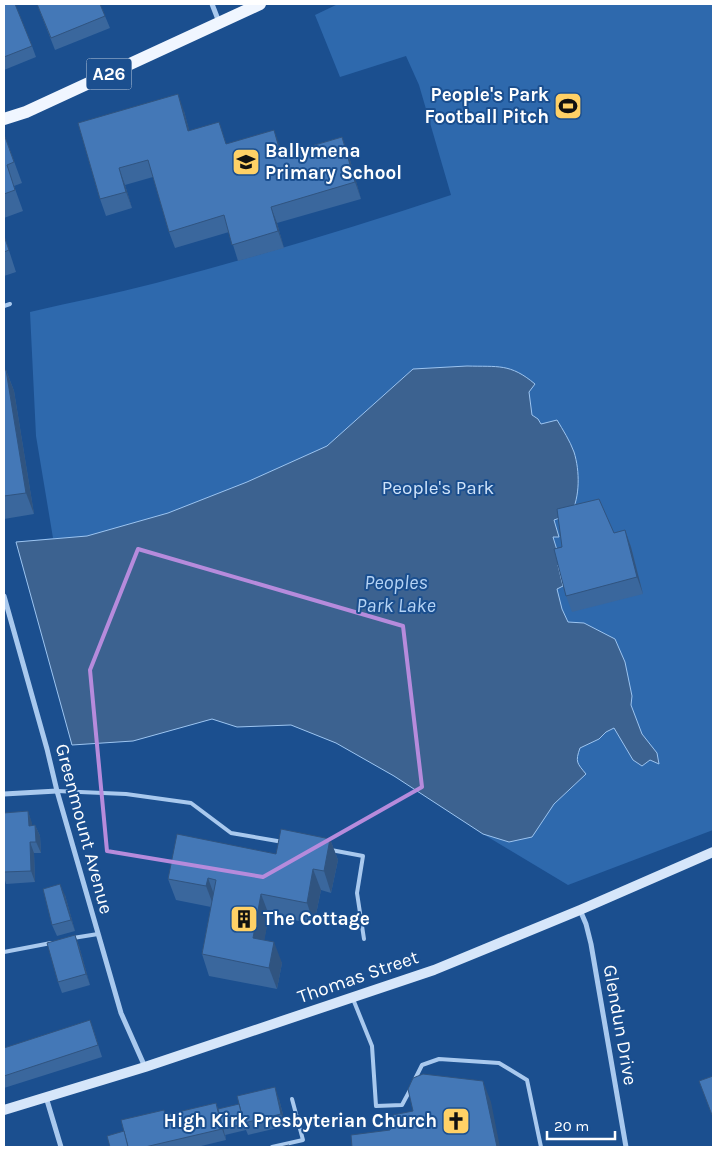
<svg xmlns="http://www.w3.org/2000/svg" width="717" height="1151" font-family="Karla,sans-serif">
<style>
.green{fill:#2e69ad}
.water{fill:#3c6290;stroke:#9cc4f0}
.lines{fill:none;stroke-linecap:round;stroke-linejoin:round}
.lane{stroke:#a9c9ee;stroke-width:4}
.street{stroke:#a9c9ee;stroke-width:5}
.secondary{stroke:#d6e6fa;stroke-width:10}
.primary{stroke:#f0f6ff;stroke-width:12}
.wall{fill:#3a679d}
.shaded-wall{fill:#305480}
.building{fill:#4478b7;stroke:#305480}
.marked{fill:none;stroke:#b68bdc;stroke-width:4;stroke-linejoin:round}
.labels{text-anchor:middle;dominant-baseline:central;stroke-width:4;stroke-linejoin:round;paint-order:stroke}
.shield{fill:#1b4f8f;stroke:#bbcadd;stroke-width:1}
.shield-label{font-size:18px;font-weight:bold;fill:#fff}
.poi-label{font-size:19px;font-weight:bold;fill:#fff;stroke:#1b4f8f;text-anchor:end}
.park-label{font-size:19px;fill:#cfe3fa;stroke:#1b4f8f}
.street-label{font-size:19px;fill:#fff;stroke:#1b4f8f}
.water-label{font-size:20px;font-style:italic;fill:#b5d3f5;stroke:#1b4f8f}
</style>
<rect width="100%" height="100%" fill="#1b4f8f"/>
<path class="green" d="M338,4H713V830L568,885L483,834L394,776L336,743L291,725L237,727L212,719L133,741L72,745L16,542L53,538L36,436L30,312C72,302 114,294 156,283C256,257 354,227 451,195L419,85L406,56L340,77L315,15Z"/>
<path class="water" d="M467,366C498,367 510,363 535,384L529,392L532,415L538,419L541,424L557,420C563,430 570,441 574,452C580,471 580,497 571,514L554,520L559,537H553L561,563L558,565L563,586L557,589L562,609L568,622L584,623L615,639L625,662L632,696L631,705L642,734L657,753L659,764L650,760L642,766L633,760L614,728L606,732L599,739L580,748C575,762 577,763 586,774L554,804L532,837L509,842L483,834L394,776L336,743L291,725L237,727L212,719L133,741L72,745L16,542L87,536L168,513L247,482L327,446L413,369Z"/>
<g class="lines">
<g class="lane">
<path d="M4,306L10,304"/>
<path d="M57,791L126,794L191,803L231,833L283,842"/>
<path d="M331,850L363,856L357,893L364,939"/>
<path d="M73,938L98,934"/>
<path d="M4,952L51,943"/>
<path d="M353,999L372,1046L376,1106L402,1105L410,1090"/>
<path d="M415,1079L422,1065L439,1059L499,1063L527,1080L541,1147"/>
<path d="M272,1147L303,1140L292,1099"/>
</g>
<g class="street">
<path d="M212,4L219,22"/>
<path d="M4,596L47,749L57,791L121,1013L145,1067"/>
<path d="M4,794L57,791"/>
<path d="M580,910L586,924L591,944L626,1147"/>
<path d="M46,1097L61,1147"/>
</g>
<path class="secondary" d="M4,1110L145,1067L434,970L580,910L713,852"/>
<path class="primary" d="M4,119L26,112L260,4"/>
</g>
<g class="wall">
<path d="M4,4L32,46L36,57L4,70Z"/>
<path d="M37,4H100L110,28L55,50Z"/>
<path d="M184,111L189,130L227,144L280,146L282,154L342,137L348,153L361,199L277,223L284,248L238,261L229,232L175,248L169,232L153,177L125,185L132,208L106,216L100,199L78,123Z"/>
<path d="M4,134L22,183L14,186L23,211L4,218Z"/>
<path d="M4,235L16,272L4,276Z"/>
<path d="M4,370H6L14,391L34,514L4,519Z"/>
<path d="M625,530L631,547L643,594L572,612L566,596L614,533Z"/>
<path d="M28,811L32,825H35L40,836L41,853H34L35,882L6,884L4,877V813Z"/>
<path d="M330,839L338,860L331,893L321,890L314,924L269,915L264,940L282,963L277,989L209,976L202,954L211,907L176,900L168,879L276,854Z"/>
<path d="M65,895L75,931L57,936L52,925Z"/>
<path d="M75,935L79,946L90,985L62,993L58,982Z"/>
<path d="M94,1032L102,1057L4,1088V1048Z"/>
<path d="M279,1099L286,1126L248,1135L246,1130L225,1135V1133L226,1140L197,1147H110L124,1131L164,1110L166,1115L216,1103L218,1109Z"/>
</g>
<g class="shaded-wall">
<path d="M178,94L184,111L194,147L188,131Z"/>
<path d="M274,130L280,146L287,171L281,155Z"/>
<path d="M342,137L348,153L361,199L355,182Z"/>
<path d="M119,168L125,185L132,208L126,192Z"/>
<path d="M271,207L277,223L284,248L278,231Z"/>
<path d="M6,370L14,391L34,514L26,493Z"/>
<path d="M625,530L631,547L643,594L637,577Z"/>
<path d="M28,811L32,823L33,837L29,826Z"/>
<path d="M35,825L40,836L41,853L36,842Z"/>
<path d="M330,839L338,860L331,893L324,871Z"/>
<path d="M30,842L34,853L35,882L31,871Z"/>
<path d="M313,869L321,890L314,924L307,903Z"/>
<path d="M208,878L216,900L214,907L206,886Z"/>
<path d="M60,884L65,895L75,931L71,920Z"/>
<path d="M261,894L269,915L261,959L253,938Z"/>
<path d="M75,935L79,946L90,985L86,974Z"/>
<path d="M274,942L282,963L277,989L269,968Z"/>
<path d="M483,1081L491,1102L500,1147H497Z"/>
<path d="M275,1087L279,1099L286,1126L281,1114Z"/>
<path d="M216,1103L220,1114L226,1140L222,1129Z"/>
</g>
<g class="building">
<path d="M4,4H15L32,46L4,57Z"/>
<path d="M37,4H100L105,16L51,38Z"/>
<path d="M178,94L188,131L219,122L226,144L274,130L281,155L342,137L355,182L271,207L278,231L232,245L224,215L169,232L148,160L119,168L126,192L100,199L78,123Z"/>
<path d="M4,134L14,162L7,165L15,190L4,194Z"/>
<path d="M4,236L9,250L4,252Z"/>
<path d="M4,370H6L26,493L4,496Z"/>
<path d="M599,499L614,533L625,530L637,577L566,596L554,549L562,547L557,509Z"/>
<path d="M28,811L29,826L35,825L36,842H30L31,871L4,872V813Z"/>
<path d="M281,829L330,839L324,871L313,869L307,903L261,894L253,938L274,942L269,968L202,954L216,880L208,878L206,886L168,879L177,834L276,854Z"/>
<path d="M60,884L71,920L52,925L43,889Z"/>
<path d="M75,935L86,974L58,982L47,943Z"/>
<path d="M90,1020L98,1045L4,1076V1048Z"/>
<path d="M423,1074L483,1081L497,1147H352L351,1135L390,1130L394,1124L393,1115L413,1111L408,1089L413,1078Z"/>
<path d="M713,1076V1115H712L699,1081Z"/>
<path d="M275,1087L281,1114L244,1123L237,1096Z"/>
<path d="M216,1103L222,1129L145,1147H128L121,1120L164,1110L165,1115Z"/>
<path d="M239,1104L244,1124L223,1129L218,1109Z"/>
<path d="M124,1131L128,1147H110L107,1136Z"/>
<path d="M289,1145L290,1147H280Z"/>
</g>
<path class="marked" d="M138,549L403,626L422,787L263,877L107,851L90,670Z"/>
<defs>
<symbol id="stadium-square" viewBox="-11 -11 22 22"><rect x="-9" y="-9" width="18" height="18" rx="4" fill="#ffd166" stroke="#1b4f8f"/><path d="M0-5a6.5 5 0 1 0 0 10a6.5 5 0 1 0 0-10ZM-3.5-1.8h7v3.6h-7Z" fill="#111"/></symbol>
<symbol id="school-square" viewBox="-11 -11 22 22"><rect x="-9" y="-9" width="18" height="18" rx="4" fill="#ffd166" stroke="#1b4f8f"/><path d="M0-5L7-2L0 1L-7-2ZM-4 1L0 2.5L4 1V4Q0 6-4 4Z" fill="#111"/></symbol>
<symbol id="building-square" viewBox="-11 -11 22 22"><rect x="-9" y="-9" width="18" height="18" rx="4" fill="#ffd166" stroke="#1b4f8f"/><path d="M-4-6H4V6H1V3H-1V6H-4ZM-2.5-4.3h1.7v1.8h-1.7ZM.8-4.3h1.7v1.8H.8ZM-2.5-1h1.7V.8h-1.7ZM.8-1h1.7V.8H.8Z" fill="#111"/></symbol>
<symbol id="church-square" viewBox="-11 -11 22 22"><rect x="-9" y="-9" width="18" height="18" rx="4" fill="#ffd166" stroke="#1b4f8f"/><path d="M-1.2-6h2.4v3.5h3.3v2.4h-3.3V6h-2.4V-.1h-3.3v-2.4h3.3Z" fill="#111"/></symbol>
</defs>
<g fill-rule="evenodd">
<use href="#stadium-square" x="552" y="90" width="32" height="32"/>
<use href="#school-square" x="230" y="146" width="32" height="32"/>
<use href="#building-square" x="228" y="903" width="32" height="32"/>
<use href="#church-square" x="440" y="1105" width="32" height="32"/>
</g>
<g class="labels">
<rect class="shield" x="86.5" y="58.5" width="45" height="31" rx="4"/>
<g class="shield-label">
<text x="109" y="74">A26</text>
</g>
<g class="poi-label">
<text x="549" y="95">People's Park<tspan x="549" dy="22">Football Pitch</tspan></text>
<text x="265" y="151" text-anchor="start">Ballymena<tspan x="265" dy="22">Primary School</tspan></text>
<text x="263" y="919" text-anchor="start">The Cottage</text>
<text x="437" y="1121">High Kirk Presbyterian Church</text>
</g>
<g class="park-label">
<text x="438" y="488">People's Park</text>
</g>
<g class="street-label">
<text transform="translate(84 829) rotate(75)">Greenmount Avenue</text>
<text transform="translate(358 977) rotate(-19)">Thomas Street</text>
<text transform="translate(620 1025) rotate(80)">Glendun Drive</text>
</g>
<g class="water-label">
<text x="396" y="582">Peoples<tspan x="396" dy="23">Park Lake</tspan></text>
</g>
</g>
<rect width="717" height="1151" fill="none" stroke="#ffffff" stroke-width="10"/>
<path d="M547 1131v8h68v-8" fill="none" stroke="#ffffff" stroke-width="2.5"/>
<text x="554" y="1131" font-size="15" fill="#ffffff" stroke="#1b4f8f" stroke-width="4" paint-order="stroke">20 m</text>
</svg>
